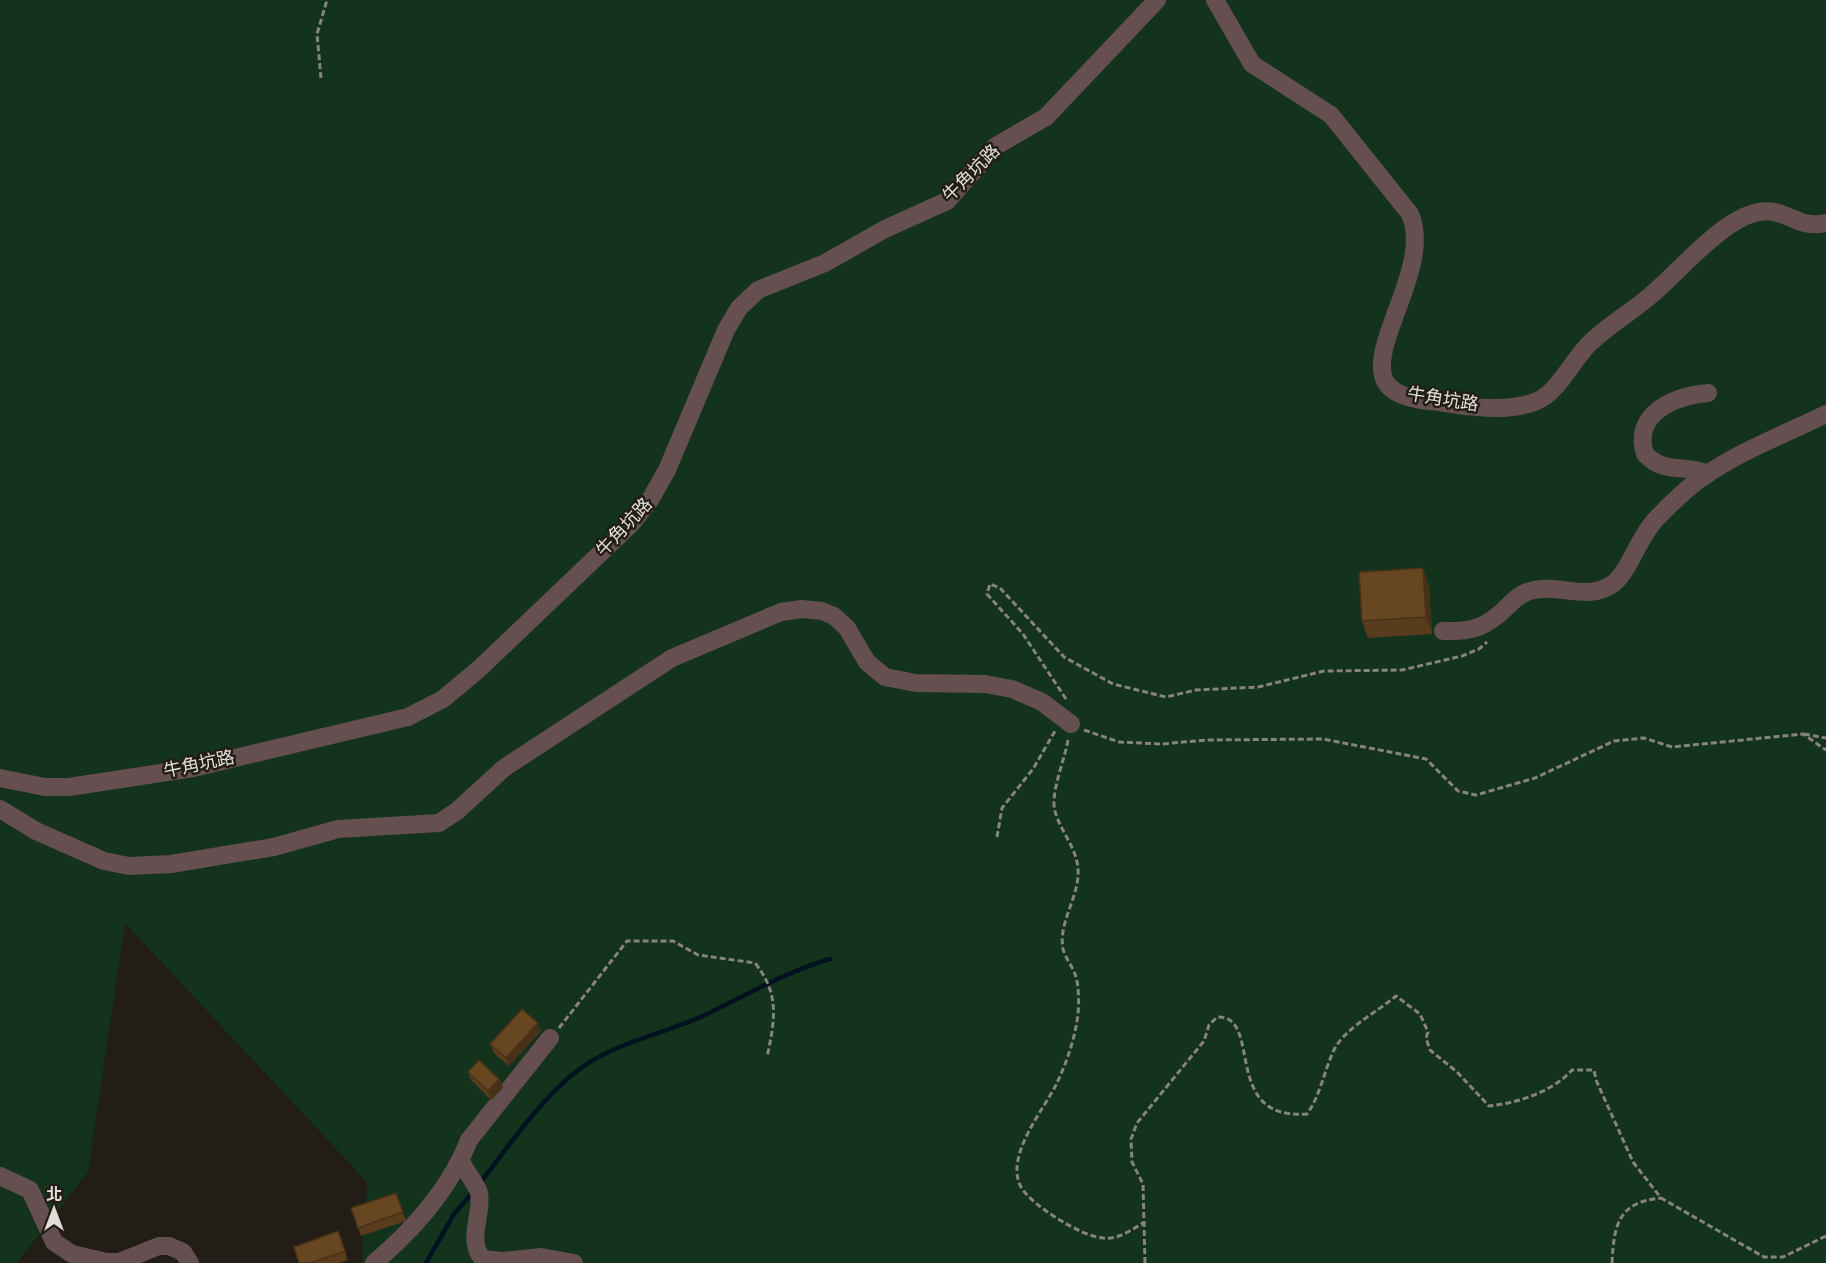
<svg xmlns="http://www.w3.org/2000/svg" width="1826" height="1263" font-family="Arial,'Noto Sans TC',sans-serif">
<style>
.green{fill:#13331c}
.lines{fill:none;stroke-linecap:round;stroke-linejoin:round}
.stream{stroke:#00121f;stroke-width:4.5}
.path{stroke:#87837d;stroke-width:3;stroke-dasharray:6 3;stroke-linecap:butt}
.minor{stroke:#664f51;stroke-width:18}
.wall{fill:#593c1d}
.shaded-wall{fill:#483118}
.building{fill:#674622;stroke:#483118;stroke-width:1.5}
.labels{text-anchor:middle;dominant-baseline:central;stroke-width:5;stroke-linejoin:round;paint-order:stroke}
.street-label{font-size:18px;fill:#e1ded9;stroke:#221d16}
</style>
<rect width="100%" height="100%" fill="#221d16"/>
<path class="green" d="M0,0H1826V1263H362L367,1182L125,923L88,1172L17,1263H0Z"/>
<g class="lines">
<g class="stream">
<path d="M480,1183C509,1146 535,1106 572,1075C609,1043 662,1035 705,1015C747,995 785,972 830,959"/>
<path d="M426,1263L454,1214L473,1192"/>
</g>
<g class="path">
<path d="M321,78L317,34L327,0"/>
<path d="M1066,699L1023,634L987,594L990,584L1000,588L1064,657L1113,684L1166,697L1196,690L1258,687L1324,671L1402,670L1462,656L1479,649L1487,642"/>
<path d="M1084,730L1119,742L1162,744L1207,740L1323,739L1426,759L1458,791L1476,795L1535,778L1614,741L1644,738L1672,747L1803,734L1826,750"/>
<path d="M1804,734L1826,738"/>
<path d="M1068,740C1065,759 1050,793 1055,811C1060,831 1077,848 1078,869C1080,896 1058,922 1063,949C1065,957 1072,966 1075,974C1079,984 1079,1003 1078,1014C1075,1039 1067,1061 1057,1083C1045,1108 1004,1156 1021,1187C1031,1205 1082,1237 1103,1238C1119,1240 1132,1229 1145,1222"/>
<path d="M997,837L1002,808L1033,769L1055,731"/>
<path d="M559,1028L627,941H673L698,955L755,963C780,994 775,1020 767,1057"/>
<path d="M1145,1263L1143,1184L1132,1162L1131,1139L1137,1123L1204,1041L1209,1025L1217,1017C1264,1015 1220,1121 1307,1114C1320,1096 1324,1072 1333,1052C1343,1029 1376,1013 1396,996L1420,1014L1428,1032L1426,1038L1430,1050L1457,1072L1489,1106C1518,1103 1552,1092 1572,1070H1594L1596,1080L1633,1162L1661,1198L1764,1257H1783L1826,1236"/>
<path d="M1612,1263C1614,1225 1618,1202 1661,1198"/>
</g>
<g class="minor">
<path d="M1215,0L1252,64L1331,115L1410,214C1433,266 1367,345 1385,381C1394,398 1421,400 1438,402C1467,407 1509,413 1537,401C1559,391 1572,361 1589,344C1607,326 1630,313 1650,296C1676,274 1699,246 1728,226C1781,190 1788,232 1826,223"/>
<path d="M1708,474C1683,463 1665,475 1645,454C1632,413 1675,396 1708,393"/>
<path d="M1443,631C1472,632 1486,628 1508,606C1514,600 1520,594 1530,591C1558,582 1588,603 1614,583C1630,570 1638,538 1656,519C1670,505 1684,490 1700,479C1738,452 1785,434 1826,414"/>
<path d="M0,778L45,787H69L193,768L408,717L443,699L479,669L632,523L650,500L667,470L726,330L739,308L758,290L825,263L885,229L947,201L996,146L1046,117L1157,0"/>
<path d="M0,809L36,831L104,861L129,866L171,864L274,847L338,829L439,823L457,811L504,768L672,658L781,612L802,609L822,611L834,616L847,628L867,662L885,677L916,683L985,684L1012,689L1042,702L1071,724"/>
<path d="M461,1160C465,1172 478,1186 479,1193C483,1214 466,1242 483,1259L503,1261L541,1257L574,1263"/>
<path d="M0,1176L30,1190L54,1242L72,1254L107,1262H119L159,1246H169L183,1252L190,1263"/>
<path d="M374,1263C413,1230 450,1189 469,1140L550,1038"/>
</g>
</g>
<g class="wall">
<path d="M1429,586L1432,634L1368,638L1362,621Z"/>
<path d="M541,1031L509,1066L494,1053L490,1044Z"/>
<path d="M468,1072L499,1079L503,1088L491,1100L471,1080Z"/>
<path d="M396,1193L406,1221L361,1236L351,1208Z"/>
<path d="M338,1231L348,1260L339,1263H299Z"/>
</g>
<g class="shaded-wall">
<path d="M1423,568L1429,586L1432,634L1426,617Z"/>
<path d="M538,1023L541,1031L509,1066L506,1058Z"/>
<path d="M499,1079L503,1088L491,1100L488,1091Z"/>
</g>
<g class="building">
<path d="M1423,568L1426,617L1362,621L1359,572Z"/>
<path d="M522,1009L538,1023L506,1058L490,1044Z"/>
<path d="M479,1060L499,1079L488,1091L468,1072Z"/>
<path d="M396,1193L403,1212L358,1228L351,1208Z"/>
<path d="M338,1231L345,1251L310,1263H299L294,1247Z"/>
</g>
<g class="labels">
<g class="street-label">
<text transform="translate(971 173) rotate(-45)">牛角坑路</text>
<text transform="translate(1443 399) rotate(9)">牛角坑路</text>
<text transform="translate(624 527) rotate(-47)">牛角坑路</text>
<text transform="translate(199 764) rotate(-12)">牛角坑路</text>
</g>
</g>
<g transform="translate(54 1209)" stroke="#221d16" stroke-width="4.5" paint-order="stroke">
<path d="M0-4.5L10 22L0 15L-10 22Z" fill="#e1ded9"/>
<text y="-9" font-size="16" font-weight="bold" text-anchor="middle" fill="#e1ded9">北</text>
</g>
</svg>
